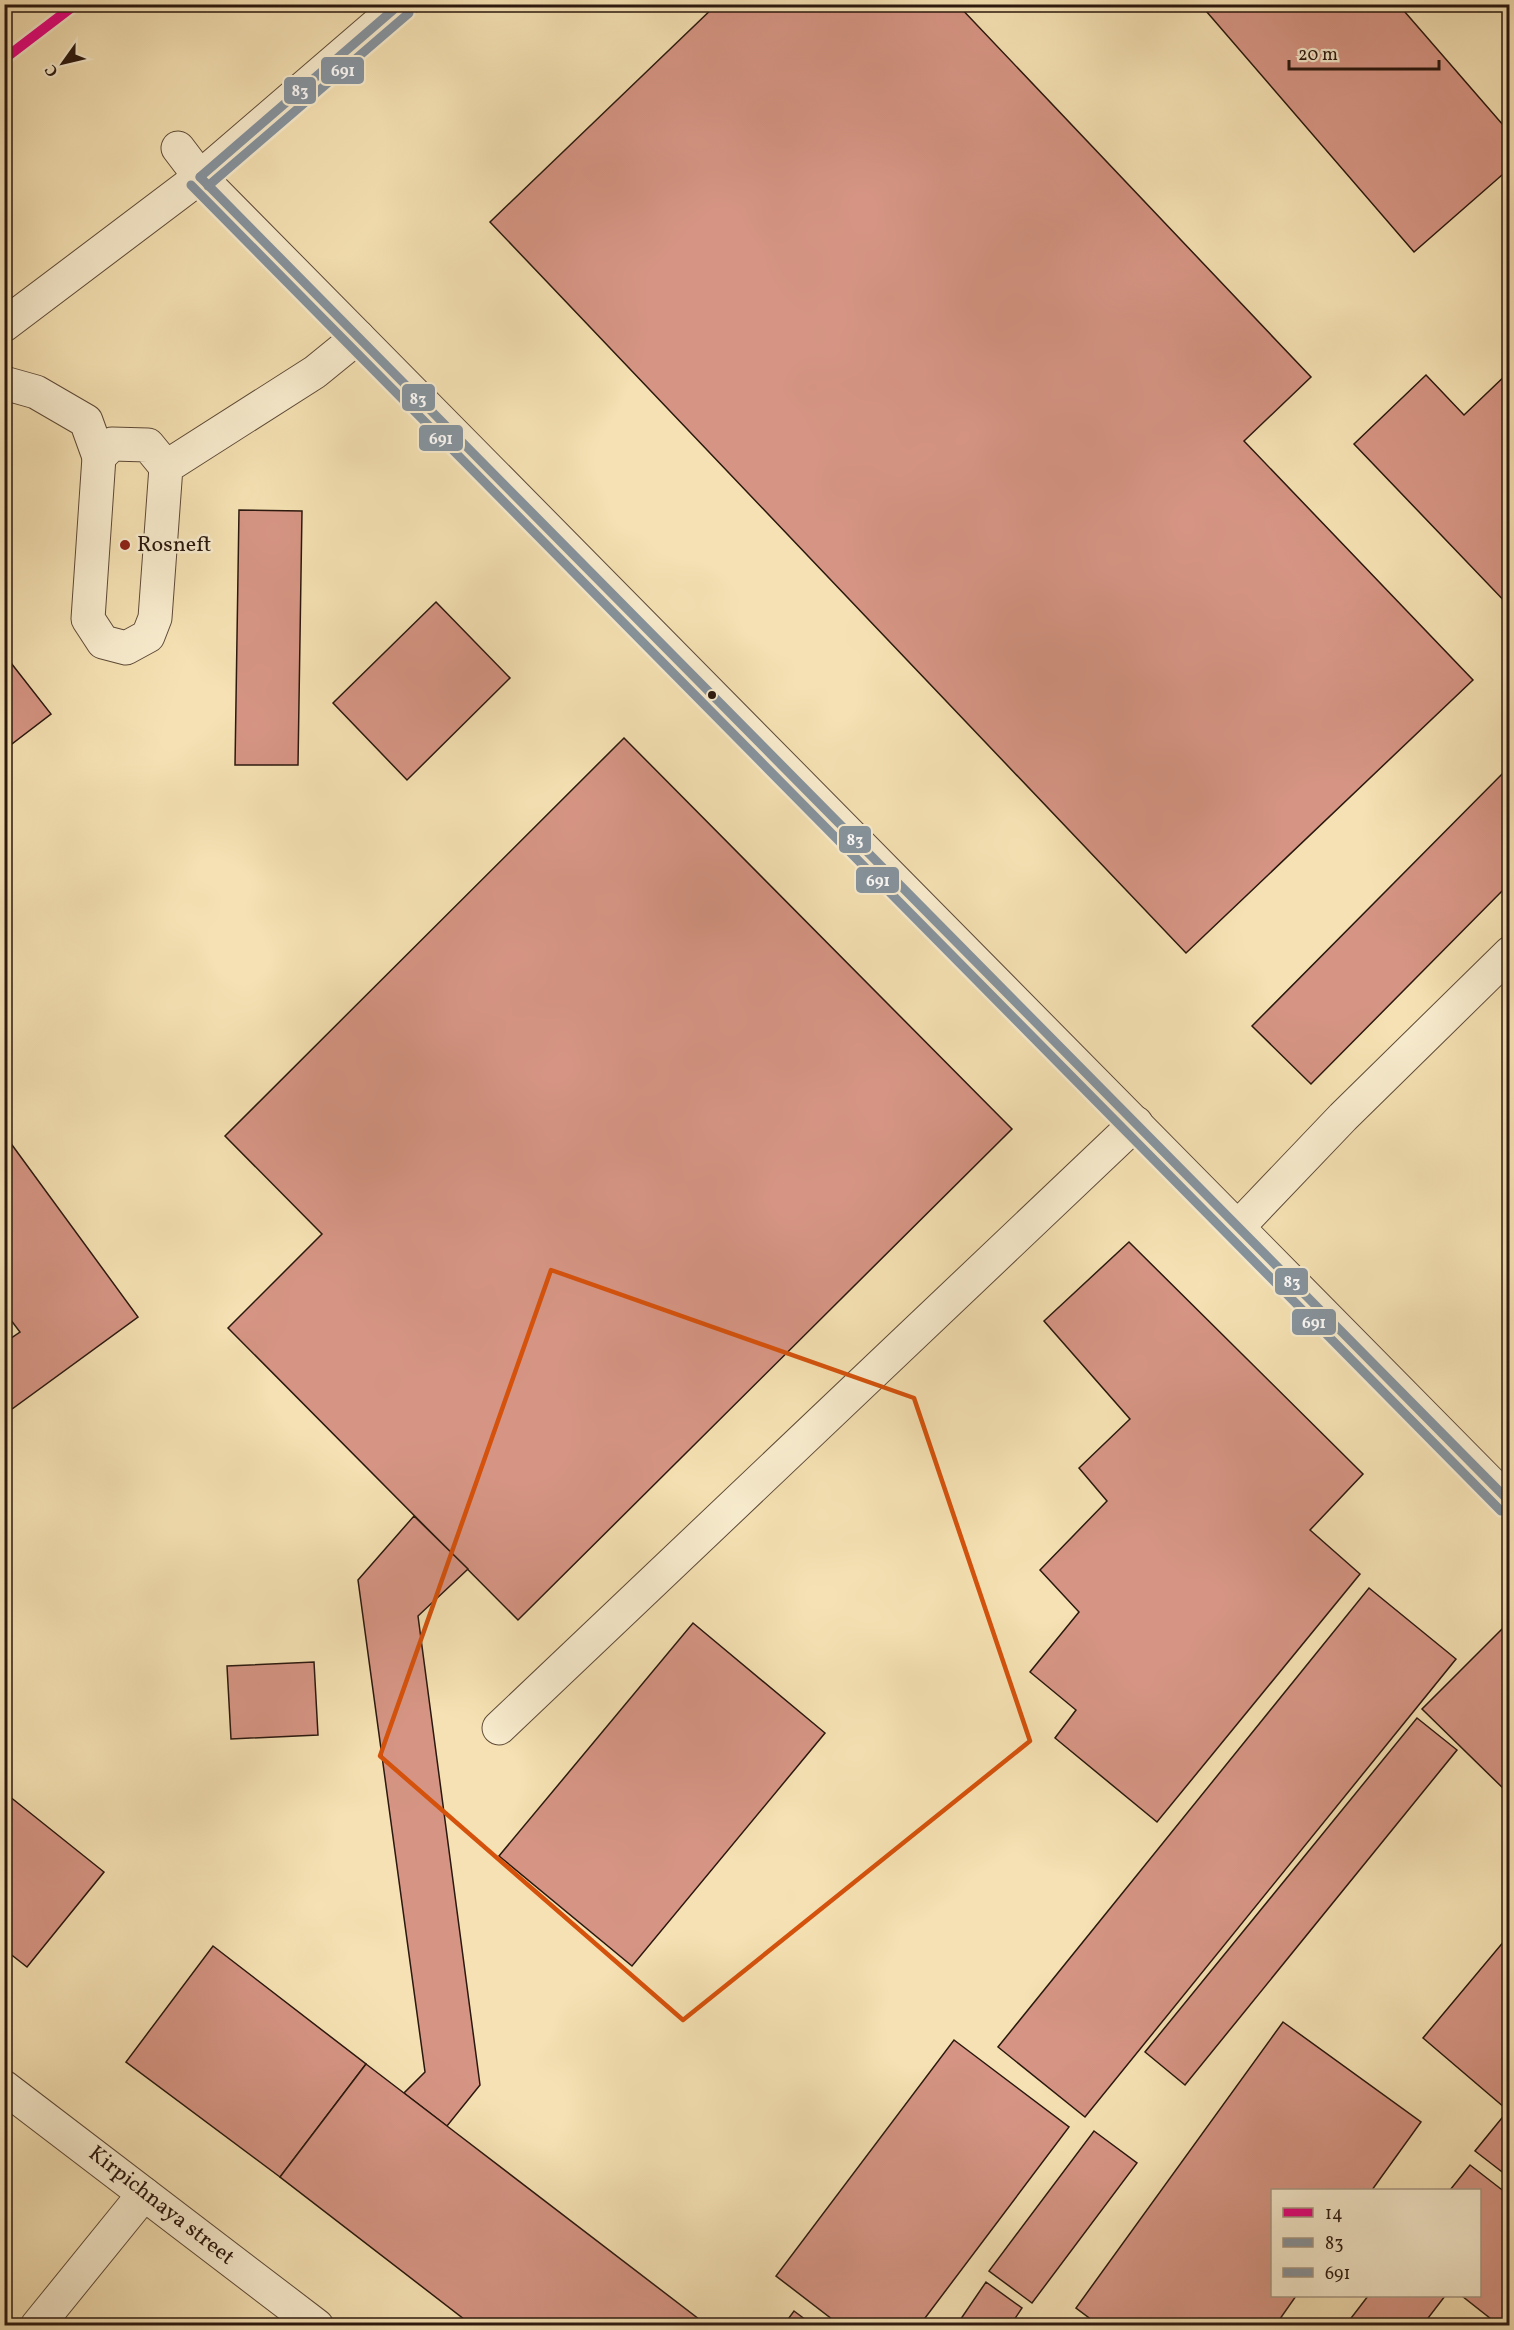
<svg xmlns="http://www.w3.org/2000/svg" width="1514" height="2330" font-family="Vollkorn,serif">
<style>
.building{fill:#d69584;stroke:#2b180e;stroke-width:1.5}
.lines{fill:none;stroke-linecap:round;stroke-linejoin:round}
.minor-casing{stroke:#5e4a37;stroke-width:35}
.minor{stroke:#f8ecce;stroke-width:33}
.bus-1-casing{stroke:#f8ecce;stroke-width:14}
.bus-2-casing{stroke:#f8ecce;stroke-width:14}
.bus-1{stroke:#86949f;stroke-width:9}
.bus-2{stroke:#86949f;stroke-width:9}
.rail-1-casing{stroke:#f8ecce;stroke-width:15}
.rail-1{stroke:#e5007d;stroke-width:10}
.marked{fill:none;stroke:#d5520c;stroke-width:4.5;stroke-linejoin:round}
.poi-dot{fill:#8f2418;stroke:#f8ecce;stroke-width:2}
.bus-dot{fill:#2b180e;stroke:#f8ecce;stroke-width:2}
.labels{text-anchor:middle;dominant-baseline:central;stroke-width:5;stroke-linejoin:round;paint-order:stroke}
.poi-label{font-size:22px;fill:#2b180e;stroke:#f8ecce;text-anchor:start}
.street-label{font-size:22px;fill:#2b180e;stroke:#f8ecce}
.line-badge{stroke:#f8ecce;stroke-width:2}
.badge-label{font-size:16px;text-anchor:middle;font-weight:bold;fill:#fff}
</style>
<rect width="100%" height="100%" fill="#f5e1b3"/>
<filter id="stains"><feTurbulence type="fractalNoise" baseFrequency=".00333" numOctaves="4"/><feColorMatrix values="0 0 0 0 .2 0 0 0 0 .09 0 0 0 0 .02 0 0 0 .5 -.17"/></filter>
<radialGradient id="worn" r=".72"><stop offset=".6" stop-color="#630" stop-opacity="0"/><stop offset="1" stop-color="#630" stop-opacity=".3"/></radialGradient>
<g class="building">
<path d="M717,4H957L1311,377L1244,441L1473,680L1186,953L490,222Z"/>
<path d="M1200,4H1398L1510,133V168L1414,252Z"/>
<path d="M1510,371V607L1354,444L1426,375L1464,415Z"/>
<path d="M239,510L302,511L298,765H235Z"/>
<path d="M436,602L510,678L407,780L333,703Z"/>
<path d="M4,654L51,714L4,750Z"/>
<path d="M624,738L1012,1129L518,1620L228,1328L322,1234L225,1136Z"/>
<path d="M1510,766V883L1311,1084L1252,1026Z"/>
<path d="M4,1134L138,1317L12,1409L4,1400V1343L20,1332L4,1311Z"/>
<path d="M1129,1242L1363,1474L1310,1530L1360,1574L1157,1822L1055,1738L1076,1710L1030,1672L1079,1612L1040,1570L1107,1501L1079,1468L1130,1419L1044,1321Z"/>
<path d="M414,1516L468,1569L418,1616L480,2085L447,2126L404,2093L425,2072L358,1580Z"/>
<path d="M1369,1588L1456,1659L1085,2117L998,2047Z"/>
<path d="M1510,1621V1795L1422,1709Z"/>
<path d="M693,1623L825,1733L632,1966L499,1856Z"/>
<path d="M314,1662L318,1735L231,1739L227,1666Z"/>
<path d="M1417,1718L1457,1750L1185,2085L1145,2052Z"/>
<path d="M4,1792L104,1872L27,1967L4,1949Z"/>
<path d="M1510,1934V2102L1505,2108L1423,2038Z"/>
<path d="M213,1946L366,2064L280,2177L126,2062Z"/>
<path d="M1283,2022L1421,2122L1372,2190H1272V2296H1296L1275,2326H1100L1076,2308Z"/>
<path d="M954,2040L1069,2127L919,2326H841L776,2276Z"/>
<path d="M366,2064L447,2126L708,2326H473L280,2177Z"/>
<path d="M1510,2108V2178L1475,2151Z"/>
<path d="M1094,2131L1137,2163L1032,2303L989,2271Z"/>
<path d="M1470,2165L1510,2196V2326H1500L1462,2296H1480V2190H1450Z"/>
<path d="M986,2282L1022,2308L1010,2326H956Z"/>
<path d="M1368,2296H1445L1422,2326H1345Z"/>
<path d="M794,2311L814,2326H783Z"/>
</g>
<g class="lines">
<defs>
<g id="minor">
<path d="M178,148L200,177L1510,1503"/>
<path d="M4,325L200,177L401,4"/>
<path d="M4,383L36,392L86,421L99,457"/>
<path d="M166,467L148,445L112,444L99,457L88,619L103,642L126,648L148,636L155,618L166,467L315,372L358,337"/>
<path d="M1238,1227L1343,1117L1510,953"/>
<path d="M499,1728L1136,1123"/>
<path d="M4,2087L317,2326"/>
<path d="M37,2326L144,2194"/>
</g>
</defs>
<use href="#minor" class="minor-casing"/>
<use href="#minor" class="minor"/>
<defs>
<g id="bus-1">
<path d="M200,177L1510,1502"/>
<path d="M200,177L400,4"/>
</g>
<g id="bus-2">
<path d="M191,185L1501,1511"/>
<path d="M208,186L409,13"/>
</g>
</defs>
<use href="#bus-1" class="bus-1-casing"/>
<use href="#bus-2" class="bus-2-casing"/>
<use href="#bus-1" class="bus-1"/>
<use href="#bus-2" class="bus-2"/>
<defs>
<path id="rail-1" d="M4,59L76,4"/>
</defs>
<use href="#rail-1" class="rail-1-casing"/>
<use href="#rail-1" class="rail-1"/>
</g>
<path class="marked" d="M551,1270L914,1398L1030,1741L683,2020L380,1756Z"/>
<circle class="poi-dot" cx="125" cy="545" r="6"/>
<circle class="bus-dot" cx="712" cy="695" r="5"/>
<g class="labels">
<g class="poi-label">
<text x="137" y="545">Rosneft</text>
</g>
<g class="street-label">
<text transform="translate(161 2206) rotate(38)">Kirpichnaya street</text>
</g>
</g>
<g class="line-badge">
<rect x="320" y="56" width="45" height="29" rx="6" fill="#86949f"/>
<rect x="283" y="76" width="34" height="29" rx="6" fill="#86949f"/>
<rect x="401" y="383" width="35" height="29" rx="6" fill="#86949f"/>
<rect x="418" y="424" width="46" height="28" rx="6" fill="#86949f"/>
<rect x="838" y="825" width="34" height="29" rx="6" fill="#86949f"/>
<rect x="855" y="866" width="45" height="28" rx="6" fill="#86949f"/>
<rect x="1274" y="1267" width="35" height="29" rx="6" fill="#86949f"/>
<rect x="1291" y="1308" width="46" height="28" rx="6" fill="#86949f"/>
</g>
<g class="badge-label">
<text x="343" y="76">691</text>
<text x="300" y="96">83</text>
<text x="418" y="404">83</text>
<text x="441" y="444">691</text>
<text x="855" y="845">83</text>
<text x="878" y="886">691</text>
<text x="1292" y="1287">83</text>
<text x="1314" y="1328">691</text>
</g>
<rect width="1514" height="2330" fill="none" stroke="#f5e1b3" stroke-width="24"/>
<rect x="6" y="6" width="1502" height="2318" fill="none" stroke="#2b180e" stroke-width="3"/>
<rect x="12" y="12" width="1490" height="2306" fill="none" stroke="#2b180e" stroke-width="1.5"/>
<rect x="1271" y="2189" width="210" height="108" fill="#f8ecce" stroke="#a69781" stroke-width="1.5"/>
<rect x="1283" y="2208" width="30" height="9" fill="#e5007d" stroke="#a69781" stroke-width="1.5"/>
<text x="1325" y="2219" font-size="18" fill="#2b180e">14</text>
<rect x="1283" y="2238" width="30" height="9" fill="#86949f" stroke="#a69781" stroke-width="1.5"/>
<text x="1325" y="2249" font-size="18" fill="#2b180e">83</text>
<rect x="1283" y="2268" width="30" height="9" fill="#86949f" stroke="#a69781" stroke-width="1.5"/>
<text x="1325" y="2279" font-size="18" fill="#2b180e">691</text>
<g transform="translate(63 63) rotate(236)" stroke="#f8ecce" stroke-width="4.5" paint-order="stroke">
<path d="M0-4.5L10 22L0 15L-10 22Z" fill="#2b180e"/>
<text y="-9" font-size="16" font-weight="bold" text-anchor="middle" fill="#2b180e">С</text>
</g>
<path d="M1289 60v9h150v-9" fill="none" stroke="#2b180e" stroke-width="3"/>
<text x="1298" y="60" font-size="18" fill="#2b180e" stroke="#f8ecce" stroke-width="4.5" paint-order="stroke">20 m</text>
<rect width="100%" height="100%" filter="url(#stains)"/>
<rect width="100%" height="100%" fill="url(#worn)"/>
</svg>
